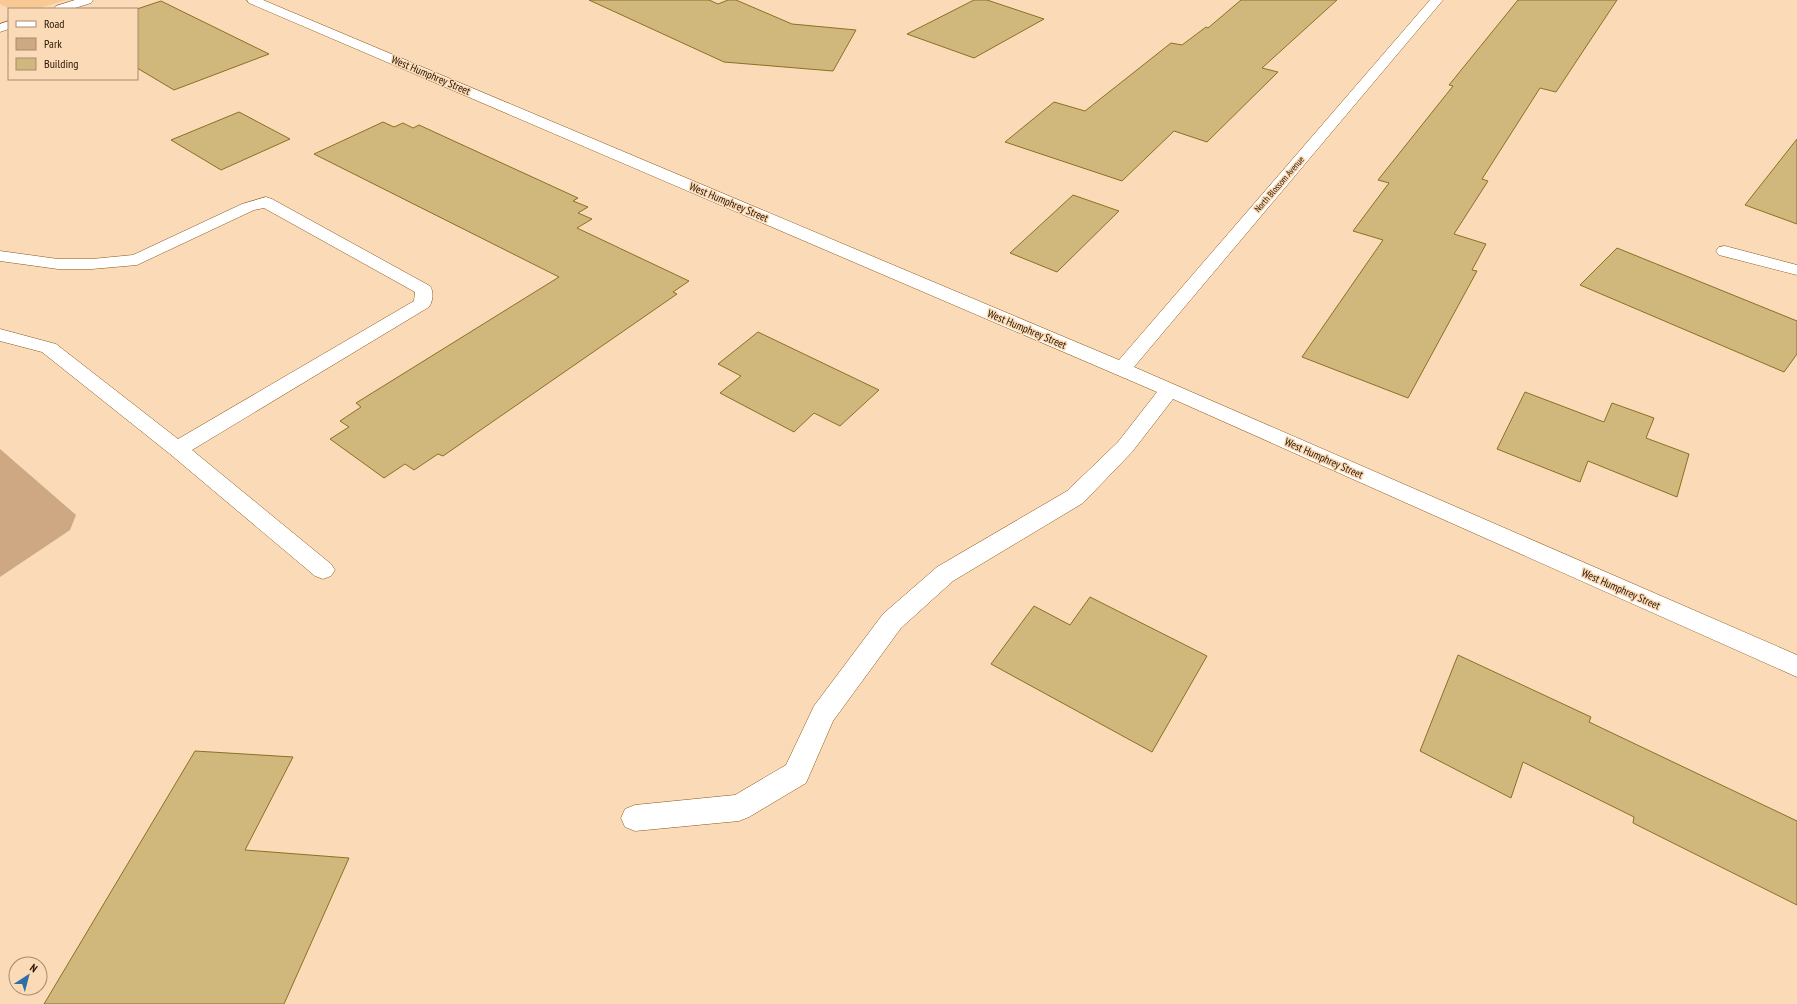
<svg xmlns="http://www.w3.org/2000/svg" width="1797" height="1004" font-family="'PT Sans Narrow',sans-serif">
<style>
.built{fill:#f9c995}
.green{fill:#cda882}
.building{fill:#d0b87d;stroke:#8b7023}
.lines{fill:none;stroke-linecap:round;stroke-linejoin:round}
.minor-casing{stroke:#895819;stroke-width:1}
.minor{fill:#fff;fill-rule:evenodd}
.labels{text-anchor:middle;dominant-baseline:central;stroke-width:3;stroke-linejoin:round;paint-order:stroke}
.far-street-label{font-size:9px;fill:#291500;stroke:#fbdab7}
.street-label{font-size:11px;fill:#291500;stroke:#fbdab7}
</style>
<rect width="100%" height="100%" fill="#fbdab7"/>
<path class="built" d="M0,0H66L37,9H10L0,4Z"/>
<path class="green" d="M0,449L76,515L70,530L0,577Z"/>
<g class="building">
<path d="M589,0H709L718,4L728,0H736L792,24L856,30L833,71L724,62Z"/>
<path d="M974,0H987L1044,19L974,58L907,34Z"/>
<path d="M1241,0H1337L1262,68L1278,72L1207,142L1174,131L1122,181L1005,142L1054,102L1085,111L1171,43L1182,45L1206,27L1208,28Z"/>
<path d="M1518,0H1617L1556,92L1540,88L1482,179L1488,181L1454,234L1486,244L1472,270L1477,271L1408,398L1302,357L1383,240L1353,231L1389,183L1378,180L1453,86L1449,85Z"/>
<path d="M161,1L269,54L174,90L137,68V9Z"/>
<path d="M239,112L290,139L221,170L171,140Z"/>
<path d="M383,122L394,127L403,123L413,128L419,125L578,198L573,201L588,207L578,213L592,219L577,228L689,281L673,292L677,294L443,456L438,454L414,470L405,464L384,478L330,439L349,427L340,421L361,407L356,403L559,277L314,154Z"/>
<path d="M1797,139V224L1745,205Z"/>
<path d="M1073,195L1119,211L1057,272L1010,253Z"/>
<path d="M1617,248L1797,321V354L1784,372L1580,285Z"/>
<path d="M758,332L879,390L840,426L814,413L794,432L720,393L741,376L718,364Z"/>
<path d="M1525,392L1604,422L1612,403L1654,418L1646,438L1689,454L1677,497L1588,461L1580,482L1497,449Z"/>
<path d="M1090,597L1207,656L1152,752L991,664L1034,606L1070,625Z"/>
<path d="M1458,655L1591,717L1589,722L1797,821V905L1633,823L1634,817L1523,762L1511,798L1420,751Z"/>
<path d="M195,751L293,757L245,850L349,858L284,1004H44Z"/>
</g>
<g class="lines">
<defs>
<g id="minor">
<path d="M75,0H93L91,3L72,9H54L56,6Z"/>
<path d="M247,0H263L1119,360L1430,0H1443L1134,367L1797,655V677L1173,399L1132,452L1083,503L953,581L901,628L833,721L806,783L749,817L739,821L635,831L625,827L621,818L625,809L635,805L735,795L786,765L814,706L883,614L937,567L1067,491L1118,442L1157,392L249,3Z"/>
<path d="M9,21V29L0,32V24Z"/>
<path d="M266,197L272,199L430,286C434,292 433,301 429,307L192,450L331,564L335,570L331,576L323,579L315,576L170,454L42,352L0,341V329L56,344L178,439L414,301L415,292L264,208L254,210L137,265L92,269H58L0,261V251L58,259H92L133,255L242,204Z"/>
<path d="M1725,246L1797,265V275L1719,255L1716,251L1719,247Z"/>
</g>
</defs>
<use href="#minor" class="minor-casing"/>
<use href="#minor" class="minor"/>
</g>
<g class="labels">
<g class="far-street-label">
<text transform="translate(1279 184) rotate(-49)">North Blossom Avenue</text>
</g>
<g class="street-label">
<text transform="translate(431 75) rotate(23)">West Humphrey Street</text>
<text transform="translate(729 202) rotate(23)">West Humphrey Street</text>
<text transform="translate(1027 329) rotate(23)">West Humphrey Street</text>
<text transform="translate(1324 458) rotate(24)">West Humphrey Street</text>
<text transform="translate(1621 589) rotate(24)">West Humphrey Street</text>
</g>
</g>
<rect x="8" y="8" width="130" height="72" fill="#fbdab7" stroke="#a78b6e"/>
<rect x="16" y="21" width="20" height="6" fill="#ffffff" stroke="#a78b6e"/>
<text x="44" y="28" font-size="12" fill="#291500">Road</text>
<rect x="16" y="38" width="20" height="12" fill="#cda882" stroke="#a78b6e"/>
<text x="44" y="48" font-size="12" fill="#291500">Park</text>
<rect x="16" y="58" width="20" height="12" fill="#d0b87d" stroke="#a78b6e"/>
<text x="44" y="68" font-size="12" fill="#291500">Building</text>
<g transform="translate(28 976) rotate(36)"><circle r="19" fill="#fbdab7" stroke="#a78b6e"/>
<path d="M0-3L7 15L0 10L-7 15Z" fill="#306ea5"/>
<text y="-6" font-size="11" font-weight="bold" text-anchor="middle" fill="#291500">N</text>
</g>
</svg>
